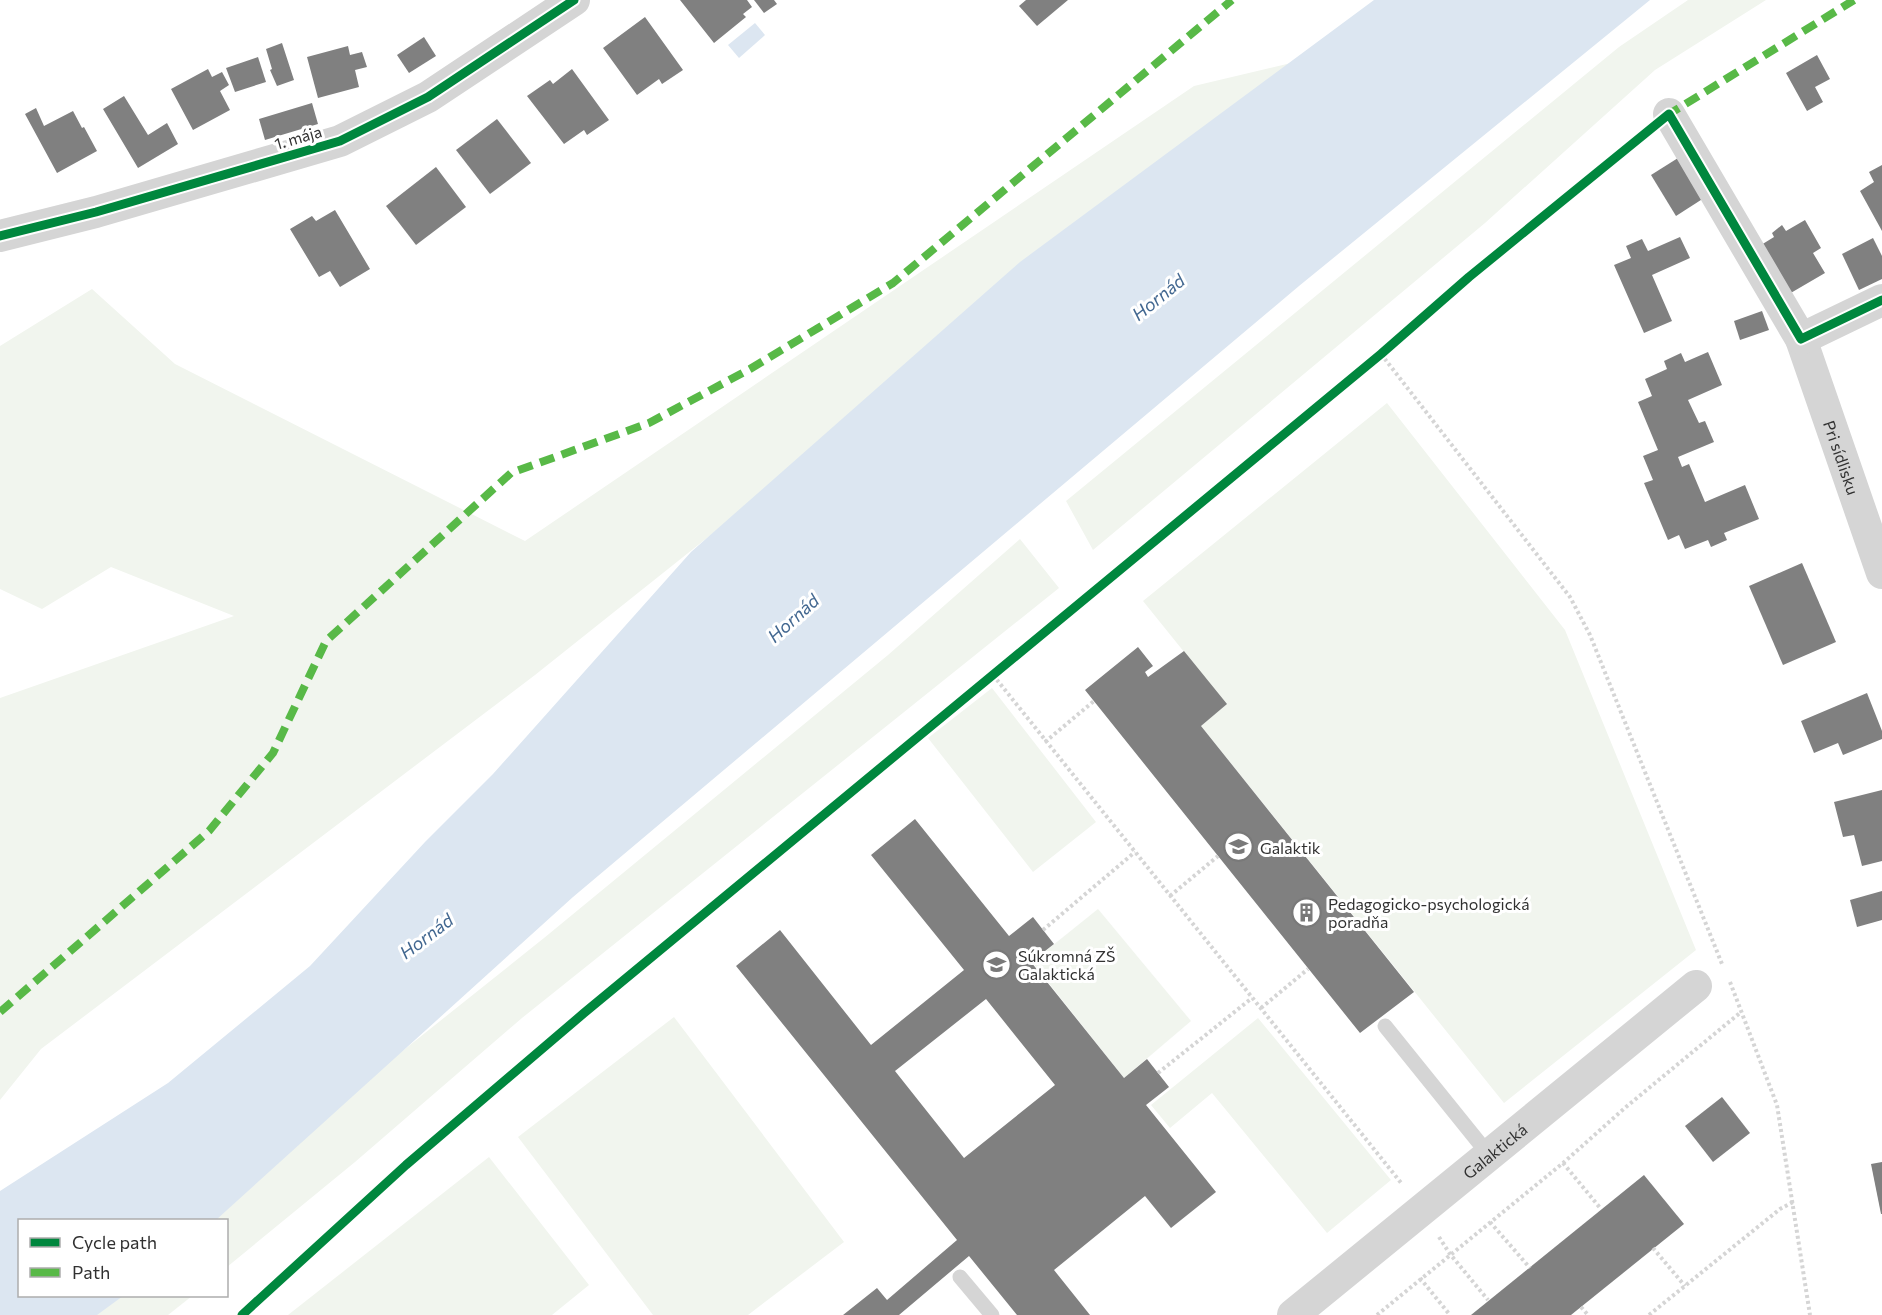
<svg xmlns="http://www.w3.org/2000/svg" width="1882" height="1315" font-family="Commissioner,sans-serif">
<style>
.green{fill:#f1f5ee}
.water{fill:#dce6f1}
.building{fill:#808080;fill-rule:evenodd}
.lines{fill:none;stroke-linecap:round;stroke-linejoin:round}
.path{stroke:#d5d5d5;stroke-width:4;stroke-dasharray:3 3;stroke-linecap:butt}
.service{stroke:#d5d5d5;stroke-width:15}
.minor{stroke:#d5d5d5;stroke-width:32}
.quiet{stroke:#58b947;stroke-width:8;stroke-dasharray:15 8;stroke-linecap:butt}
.cycleway-casing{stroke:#fff;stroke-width:13}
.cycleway{stroke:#00873e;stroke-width:9}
.labels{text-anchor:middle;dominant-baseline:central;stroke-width:6;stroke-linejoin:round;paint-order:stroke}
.street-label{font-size:16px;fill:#313131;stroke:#fff}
.poi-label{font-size:16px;fill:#313131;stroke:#fff;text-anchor:start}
.water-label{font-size:18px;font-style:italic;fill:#426790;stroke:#fff}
</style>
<rect width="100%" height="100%" fill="#fff"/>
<g class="green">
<path d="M1688,0H1766L1655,70L1485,223L1093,550L1066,501L1619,47Z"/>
<path d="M1308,59L535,675L41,1049L0,1100V698L234,616L111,567L42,609L0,589V346L92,289L175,364L525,541L1194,86Z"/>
<path d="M1387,403L1565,630L1696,950L1504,1103L1201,726L1226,704L1143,601Z"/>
<path d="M1020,539L1059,588L522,1018L355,1162L227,1267L226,1220H178L281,1148L544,938L888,655Z"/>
<path d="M992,688L1096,822L1033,872L928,738Z"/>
<path d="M1098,909L1191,1021L1124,1078L1032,962Z"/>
<path d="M674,1017L844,1242L748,1315H653L518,1137Z"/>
<path d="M1258,1018L1391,1180L1327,1233L1212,1093L1170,1128L1151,1105Z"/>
<path d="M489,1157L589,1285L552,1315H288Z"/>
<path d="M71,1296H192L168,1315H44Z"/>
</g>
<g class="water">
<path d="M1374,0H1650L1299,286L573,897L216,1220H20V1296H123L97,1315H0V1191L168,1083L310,966L425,842L493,774L691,552L1020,262Z"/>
<path d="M755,23L765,35L739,58L728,45Z"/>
</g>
<g class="building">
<path d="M680,0H747L752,7L743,14L746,17L714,43Z"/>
<path d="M754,0H774L777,4L764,13Z"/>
<path d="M1026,0H1068L1037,26L1019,6Z"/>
<path d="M645,17L683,70L662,84L659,79L637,95L603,48Z"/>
<path d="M424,37L436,56L409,73L397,55Z"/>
<path d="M282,43L294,80L277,86L270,70L272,69L266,49Z"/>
<path d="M348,46L350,55L362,52L367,67L355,70L359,87L318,98L307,57Z"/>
<path d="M1817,55L1830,79L1815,87L1823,102L1807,111L1786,73Z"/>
<path d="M258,57L266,82L235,92L226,68Z"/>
<path d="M208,69L212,77L222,72L229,85L220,91L230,110L193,130L171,89Z"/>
<path d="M572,69L609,120L587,135L584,130L564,144L527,96L550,80L553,84Z"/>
<path d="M124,96L148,135L167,123L178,144L138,168L103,109Z"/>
<path d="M312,103L318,124L265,140L259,119Z"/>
<path d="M36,108L44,126L73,111L82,128L84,127L97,151L57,173L25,114Z"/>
<path d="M497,119L531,163L490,194L456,150Z"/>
<path d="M1678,158L1704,198L1676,216L1651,175Z"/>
<path d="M1882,165V231L1860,191L1874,182L1869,172Z"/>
<path d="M436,167L466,207L416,245L386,206Z"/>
<path d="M335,210L370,269L340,287L330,271L319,277L290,229L312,216L316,221Z"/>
<path d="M1805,220L1821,248L1813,253L1825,273L1789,294L1761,245L1774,237L1772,233L1782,225L1786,231Z"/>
<path d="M1680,237L1690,258L1652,275L1672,321L1644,333L1614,265L1631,258L1626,246L1642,239L1648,251Z"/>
<path d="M1873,238L1882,256V279L1859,290L1842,254Z"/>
<path d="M1762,311L1769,330L1740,340L1734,321Z"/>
<path d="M1708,352L1722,385L1688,400L1699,423L1705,421L1714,442L1678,457L1682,467L1689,464L1705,502L1745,485L1759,519L1724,533L1727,540L1711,547L1708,540L1685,549L1679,535L1668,540L1644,483L1653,480L1643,456L1658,450L1638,402L1652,396L1645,379L1667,369L1664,361L1681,353L1685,362Z"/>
<path d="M1802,563L1836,642L1783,665L1749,586Z"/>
<path d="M1138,647L1153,666L1145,672L1148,677L1184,651L1227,704L1201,726L1414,992L1360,1033L1085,690Z"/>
<path d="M1867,693L1882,731V739L1843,755L1838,743L1814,753L1801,721Z"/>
<path d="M1882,790V861L1862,866L1854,835L1843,837L1834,802Z"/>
<path d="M915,819L1009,936L1033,917L1054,944L1031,962L1124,1078L1147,1059L1169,1087L1146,1105L1216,1192L1171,1228L1145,1196L1054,1270L1090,1315H1017L969,1256L899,1315H843L877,1288L887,1300L957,1240L736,966L780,930L871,1045L964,970L871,855ZM986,999L1055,1085L964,1158L895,1071Z"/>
<path d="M1882,891V920L1857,927L1850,900Z"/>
<path d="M1722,1097L1750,1133L1713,1162L1685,1126Z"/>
<path d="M1882,1162V1214H1881L1871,1164Z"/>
<path d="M1644,1175L1684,1224L1571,1315H1471Z"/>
</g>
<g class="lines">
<g class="path">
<path d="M1381,354L1570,597L1590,635L1722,964"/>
<path d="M993,675L1402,1184"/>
<path d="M1045,742L1094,701"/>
<path d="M1170,896L1218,856"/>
<path d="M1043,930L1135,852"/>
<path d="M1730,982L1777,1105L1810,1315"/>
<path d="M1261,1008L1308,969"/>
<path d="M1158,1073L1252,998"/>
<path d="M1563,1163L1601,1209"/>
<path d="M1490,1222L1530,1268"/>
<path d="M1439,1237L1450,1254L1488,1300"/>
<path d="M1653,1248L1685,1286"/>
<path d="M1420,1278L1450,1315"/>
<path d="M1581,1307L1588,1315"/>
<path d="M1377,1315L1563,1163L1626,1107L1741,1012"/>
<path d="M1649,1315L1780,1209L1793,1202"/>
</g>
<g class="service">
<path d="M1385,1026L1489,1155"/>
<path d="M960,1277L992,1315"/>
</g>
<g class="minor">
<path id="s1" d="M1669,114L1801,339L1882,573"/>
<path d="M0,236L96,212L340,141L428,97L574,0"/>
<path d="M1801,339L1882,300"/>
<path id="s2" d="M1293,1315L1696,986"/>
</g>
<g class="quiet">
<path d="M1666,116L1854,0"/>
<path d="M0,1012L209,831L273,753L326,641L511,473L649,423L750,369L893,283L1232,0"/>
</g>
<defs>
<g id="cycleway">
<path d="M0,236L96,212L340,141L428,97L574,0"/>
<path d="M242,1315L406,1165L584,1013L1381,354L1469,277L1669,114L1801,339L1882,300"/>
</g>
</defs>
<use href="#cycleway" class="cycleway-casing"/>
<use href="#cycleway" class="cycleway"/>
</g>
<defs>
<symbol id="school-ring" viewBox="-11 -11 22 22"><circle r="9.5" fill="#fff" stroke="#797979" stroke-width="1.5"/><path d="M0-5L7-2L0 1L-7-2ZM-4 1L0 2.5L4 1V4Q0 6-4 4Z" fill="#797979"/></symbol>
<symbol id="building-ring" viewBox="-11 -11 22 22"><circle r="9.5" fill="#fff" stroke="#797979" stroke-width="1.5"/><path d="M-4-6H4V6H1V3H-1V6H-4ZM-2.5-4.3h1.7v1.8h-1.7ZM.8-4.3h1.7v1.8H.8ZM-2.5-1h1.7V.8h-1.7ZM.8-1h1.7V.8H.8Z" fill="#797979"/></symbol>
</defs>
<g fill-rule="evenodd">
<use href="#school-ring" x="1222" y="830" width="33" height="33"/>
<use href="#building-ring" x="1290" y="896" width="33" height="33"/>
<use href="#school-ring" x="980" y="948" width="33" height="33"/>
</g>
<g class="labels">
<g class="street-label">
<text transform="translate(298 137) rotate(-16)">1. mája</text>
<text stroke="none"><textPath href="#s1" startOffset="386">Pri sídlisku</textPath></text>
<text stroke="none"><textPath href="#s2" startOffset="260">Galaktická</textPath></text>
</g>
<g class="poi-label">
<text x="1260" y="847">Galaktik</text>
<text x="1328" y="903">Pedagogicko-psychologická<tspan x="1328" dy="18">poradňa</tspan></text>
<text x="1018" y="955">Súkromná ZŠ<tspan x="1018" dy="18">Galaktická</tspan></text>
</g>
<g class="water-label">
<text transform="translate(1158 297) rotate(-39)">Hornád</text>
<text transform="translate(793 618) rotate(-42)">Hornád</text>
<text transform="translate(426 936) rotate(-37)">Hornád</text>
</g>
</g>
<rect x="18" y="1219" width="210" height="78" fill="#ffffff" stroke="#adadad" stroke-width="1.5"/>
<rect x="30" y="1238" width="30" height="9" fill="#00873e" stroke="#adadad" stroke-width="1.5"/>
<text x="72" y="1249" font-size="18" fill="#313131">Cycle path</text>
<rect x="30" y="1268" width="30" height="9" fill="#58b947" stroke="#adadad" stroke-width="1.5"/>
<text x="72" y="1279" font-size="18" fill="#313131">Path</text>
</svg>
